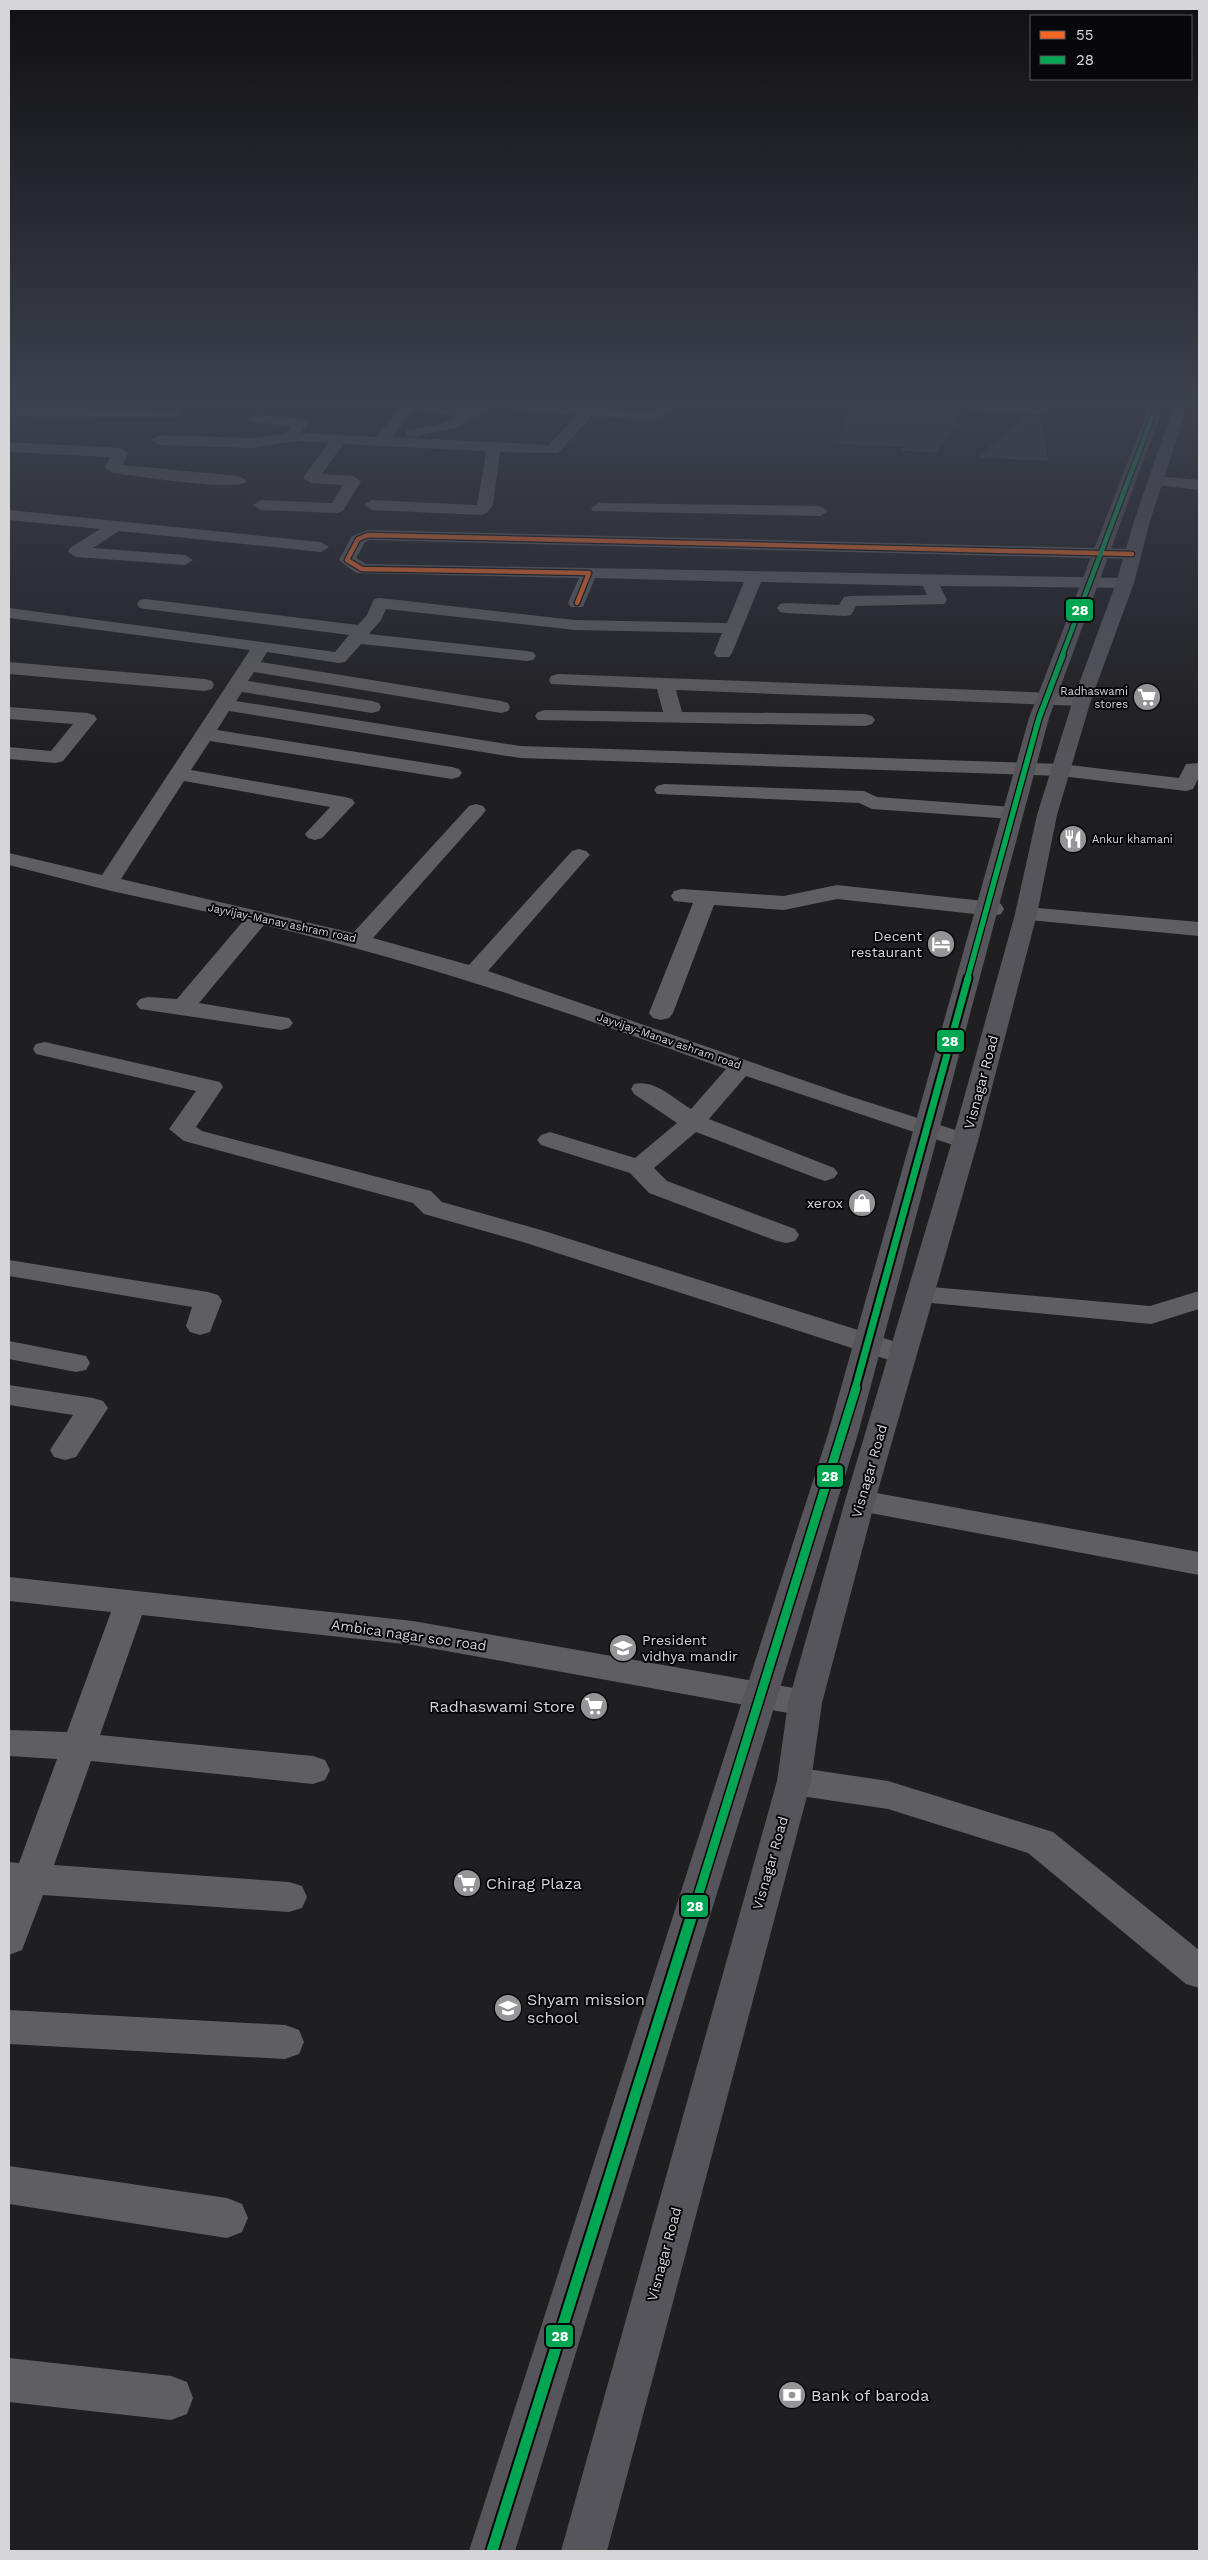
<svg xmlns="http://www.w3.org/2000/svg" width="1208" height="2560" font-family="'Work Sans',sans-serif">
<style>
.building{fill:#3a393c;stroke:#464648}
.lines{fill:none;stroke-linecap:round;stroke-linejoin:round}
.minor{fill:#5f5e60;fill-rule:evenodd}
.primary{fill:#57555c;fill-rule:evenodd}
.bus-1-casing{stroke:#08080a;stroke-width:7}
.bus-2-far4-casing{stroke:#08080a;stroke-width:7}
.bus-2-far3-casing{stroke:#08080a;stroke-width:8}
.bus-2-far2-casing{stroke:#08080a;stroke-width:11}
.bus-2-far1-casing{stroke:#08080a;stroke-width:12}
.bus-2-casing{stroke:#08080a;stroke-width:15}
.bus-1{stroke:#f26522;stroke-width:4.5}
.bus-2-far4{stroke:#00a651;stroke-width:4.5}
.bus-2-far3{stroke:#00a651;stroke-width:5.5}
.bus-2-far2{stroke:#00a651;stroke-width:7}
.bus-2-far1{stroke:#00a651;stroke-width:9}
.bus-2{stroke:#00a651;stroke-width:11}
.labels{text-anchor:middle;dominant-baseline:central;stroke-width:4;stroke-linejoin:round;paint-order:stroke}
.far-poi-label{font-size:11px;fill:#d5d4d7;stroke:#08080a;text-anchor:end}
.far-street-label{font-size:11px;fill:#d5d4d7;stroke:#08080a}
.poi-label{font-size:14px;fill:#d5d4d7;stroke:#08080a;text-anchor:end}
.street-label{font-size:14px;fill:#d5d4d7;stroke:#08080a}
.near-poi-label{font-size:16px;fill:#d5d4d7;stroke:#08080a;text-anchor:start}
.line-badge{stroke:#08080a;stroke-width:2}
.badge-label{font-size:14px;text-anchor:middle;font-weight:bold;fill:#fff}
</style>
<rect width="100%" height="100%" fill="#1f1e21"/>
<g class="building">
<path d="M855,399H965L966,407L935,452L902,450L906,446L839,443Z"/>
<path d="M1025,417L1040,418L1047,460L979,457Z"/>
</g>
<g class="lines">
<g class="minor">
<path d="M408,399H424L422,402L469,409L482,399L585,407L593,400L601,399L605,403L601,408L649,412L675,399H694L651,421L592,416L558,453L500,452L493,505L487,513L481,515L372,510L364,505L372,500L477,505L486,454L484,451L343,444L322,474L353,476L361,481L343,511L337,513L261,510L253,505L261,500L332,503L343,485L311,483L303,478L328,443L297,441L251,448L159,445L151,440L159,435L251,438L286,434L291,426L250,421L248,418L250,415L255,414L306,420L308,423L301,433L376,437ZM491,407L577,415L549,445L391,437L415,409L458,416L440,424L408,430L406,433L408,436L413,437L459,427Z"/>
<path d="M714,399H747C740,406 721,406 714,399Z"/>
<path d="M967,399L1044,406L1051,410L1044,414L974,410L967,406Z"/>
<path d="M9,408L174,410L181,414L174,418L9,416Z"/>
<path d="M9,442L120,448L128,453L122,465L239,476L247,481C239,493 132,475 113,473L105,468L110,457L9,452Z"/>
<path d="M1155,476L1199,480V490L1149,484L1147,481Z"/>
<path d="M599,503L820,506L828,511L820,516L593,511L591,508Z"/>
<path d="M9,510L321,542L329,547L321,552L119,531L93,548L185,555L193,560L185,565L76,557L68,552L70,548L100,529L9,520Z"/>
<path d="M368,530L1132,549L1140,554L1132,559L370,540L365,542L356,558L366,564L1125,578L1131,579L1134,583L1131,587L1125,588L940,586L947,600L944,604L856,606L851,615L845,616L786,613L780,612L777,608L780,604L786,603L839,605L844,597L850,596L927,595L923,586L761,582L732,653L729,657H717L714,653L722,633L575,630L386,609L381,620L369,634L527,651L533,652L536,656L533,660L527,661L361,644L345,662L339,663L267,652L261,662L501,701L508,703L510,707L508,711L501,713L254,672L248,681L372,701L379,703L381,707L379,711L372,713L242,692L236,701L520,746L1061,764L1179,778L1186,764L1199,763V777L1193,789L1186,791L1061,776L520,758L229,711L217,730L452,767L459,769L462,773L459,777L452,779L210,741L191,770L345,797L352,799L355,803L322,838L315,840L308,838L305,834L330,807L184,781L121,879L353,933L469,806L476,804L483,806L486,810L483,814L373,938L469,965L572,851L579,849L586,851L590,855L586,859L488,971L849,1096L974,1136L978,1141L974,1146L965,1149L746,1076L709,1119L834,1168L838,1173L834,1178L825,1181L816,1178L696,1132L654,1168L667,1181L795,1229L799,1235L795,1241L786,1243L777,1241L649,1193L630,1173L541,1145L537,1140L541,1135L550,1132L635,1158L677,1123L634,1094L631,1089L634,1084C655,1079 674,1099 691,1109L726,1069C574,1014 422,962 264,925L199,1003L289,1018L293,1023L289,1028L281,1030L140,1009L136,1004L140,999L148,997L177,999L244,920L107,890L9,865V853L102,875L250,650L9,618V608L335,652L349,635L146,609L140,608L137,604L140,600L146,599L358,625L367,615L374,599L380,598L575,620L727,623L744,582L595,578L583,607H571L568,603L579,578L356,573L339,560L352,536Z"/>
<path d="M9,662L205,679L212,681L214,685L212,689L205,691L9,674Z"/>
<path d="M558,674L1082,694L1089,696L1091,700L1089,704L1082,706L676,690L682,712L865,714L872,716L875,720L872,724L865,726L538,720L535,716L538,712L545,710L663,712L657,689L551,684L549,680L551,676Z"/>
<path d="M9,707L87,713L94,715L97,719L63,761L56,763L9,759V747L51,751L73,724L9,719Z"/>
<path d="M664,784L864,791L877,797L1012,807L1019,809L1022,813L1019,817L1012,819L872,809L859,803L657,794L654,790L657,786Z"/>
<path d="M837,885L993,902L1001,904L1004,909L1001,914L993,916L837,899L784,910L714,905L673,1013L669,1018L661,1020L653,1018L649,1013L693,903L674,901L671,896L674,891L682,889L784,896Z"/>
<path d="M1026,907L1199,922V936L1018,919L1015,914L1018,909Z"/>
<path d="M45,1042L220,1082L223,1087L196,1127L202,1131L431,1191L442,1202L541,1230L912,1347L916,1354L912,1361L902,1363L892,1361L523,1242L424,1214L413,1203L184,1141L169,1129L196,1091L36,1054L33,1049L36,1044Z"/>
<path d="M9,1260L208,1292L218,1295L222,1301L210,1332L200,1335L190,1332L186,1326L192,1307L9,1276Z"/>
<path d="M920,1286L1150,1306L1199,1291V1309L1151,1324L910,1301L906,1295L910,1289Z"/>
<path d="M9,1341L86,1356L90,1363L86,1370L76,1372L9,1359Z"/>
<path d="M9,1385L93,1398L103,1401L108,1408L76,1457L65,1460L54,1457L50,1450L73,1415L9,1405Z"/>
<path d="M860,1490L1199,1552V1575L849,1509L845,1501L849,1493Z"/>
<path d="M9,1577L413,1621L805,1690L817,1694L822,1703L817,1712L805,1716L413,1645L142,1615L100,1735L313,1756L325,1760L330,1770L325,1780L313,1784L91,1761L54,1865L289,1882L302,1886L307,1897L302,1908L289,1912L43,1895L22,1950L9,1955V1862L19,1863L57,1759L9,1756V1730L67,1732L111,1612L9,1601Z"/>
<path d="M794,1767L888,1781L1053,1832L1199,1950V1988L1186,1984L1028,1853L888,1809L794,1795L782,1791L777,1781L782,1771Z"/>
<path d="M9,2010L285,2025L299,2030L304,2042L299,2054L285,2059L9,2044Z"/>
<path d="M9,2166L227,2198L242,2204L248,2218L242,2232L227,2238L9,2204Z"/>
<path d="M9,2358L171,2376L187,2382L193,2398L187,2414L171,2420L9,2402Z"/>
</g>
<g class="primary">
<path d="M1152,399H1166L1049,718L858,1434L515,2551H469L828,1434L1029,718Z"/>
<path d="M1176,399H1190L1150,521L1134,583L1091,700L1057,815L1037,914L978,1141L875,1501L822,1703L811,1781L607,2551H561L777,1781L788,1703L845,1501L952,1141L1015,914L1037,815L1073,700L1116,583L1134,521Z"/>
</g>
<defs>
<path id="bus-1" d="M577,603L589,573L362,569L347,560L358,539L368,535L1132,554"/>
<path id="bus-2-far4" d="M1062,656L1159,399"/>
<path id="bus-2-far3" d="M967,980L1039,718L1063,655"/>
<path id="bus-2-far2" d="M855,1389L968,978"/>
<path id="bus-2-far1" d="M695,1906L856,1388"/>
<path id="bus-2" d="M492,2551L695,1905"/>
</defs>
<use href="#bus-1" class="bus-1-casing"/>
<use href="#bus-2-far4" class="bus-2-far4-casing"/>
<use href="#bus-2-far3" class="bus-2-far3-casing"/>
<use href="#bus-2-far2" class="bus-2-far2-casing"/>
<use href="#bus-2-far1" class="bus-2-far1-casing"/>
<use href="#bus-2" class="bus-2-casing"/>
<use href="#bus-1" class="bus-1"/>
<use href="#bus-2-far4" class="bus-2-far4"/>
<use href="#bus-2-far3" class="bus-2-far3"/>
<use href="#bus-2-far2" class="bus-2-far2"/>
<use href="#bus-2-far1" class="bus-2-far1"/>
<use href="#bus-2" class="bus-2"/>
</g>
<linearGradient id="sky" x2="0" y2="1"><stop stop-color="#111012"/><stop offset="0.53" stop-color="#3c414e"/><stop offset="1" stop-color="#3c414e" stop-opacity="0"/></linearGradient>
<rect width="1208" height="758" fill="url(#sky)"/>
<defs>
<symbol id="supermarket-disc" viewBox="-11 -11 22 22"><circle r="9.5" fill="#959497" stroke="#08080a"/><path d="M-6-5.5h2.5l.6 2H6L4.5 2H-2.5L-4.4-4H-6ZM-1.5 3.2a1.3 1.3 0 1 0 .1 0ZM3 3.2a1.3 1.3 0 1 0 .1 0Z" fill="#fff"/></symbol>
<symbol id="restaurant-disc" viewBox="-11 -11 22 22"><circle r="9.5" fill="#959497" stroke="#08080a"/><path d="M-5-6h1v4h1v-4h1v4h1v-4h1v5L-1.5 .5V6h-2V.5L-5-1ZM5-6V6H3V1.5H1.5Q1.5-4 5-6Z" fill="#fff"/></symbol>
<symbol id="hotel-disc" viewBox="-11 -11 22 22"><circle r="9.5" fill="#959497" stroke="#08080a"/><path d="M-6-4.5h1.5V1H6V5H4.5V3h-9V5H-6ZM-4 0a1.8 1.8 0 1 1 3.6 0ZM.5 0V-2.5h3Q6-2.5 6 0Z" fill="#fff"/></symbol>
<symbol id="shop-disc" viewBox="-11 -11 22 22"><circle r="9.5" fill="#959497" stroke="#08080a"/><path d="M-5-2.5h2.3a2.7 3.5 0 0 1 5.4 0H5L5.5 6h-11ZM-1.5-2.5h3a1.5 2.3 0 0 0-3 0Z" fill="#fff"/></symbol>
<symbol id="school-disc" viewBox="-11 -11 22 22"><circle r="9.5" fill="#959497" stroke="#08080a"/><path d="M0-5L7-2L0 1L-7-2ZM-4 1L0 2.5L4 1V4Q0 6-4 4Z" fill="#fff"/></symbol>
<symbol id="bank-disc" viewBox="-11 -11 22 22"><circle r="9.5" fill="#959497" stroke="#08080a"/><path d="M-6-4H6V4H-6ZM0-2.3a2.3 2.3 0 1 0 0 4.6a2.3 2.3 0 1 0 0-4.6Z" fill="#fff"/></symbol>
</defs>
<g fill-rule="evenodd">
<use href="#supermarket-disc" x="1131" y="681" width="32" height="32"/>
<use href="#restaurant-disc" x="1057" y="823" width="32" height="32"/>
<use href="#hotel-disc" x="925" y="928" width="32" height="32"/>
<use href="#shop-disc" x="846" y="1187" width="32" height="32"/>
<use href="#school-disc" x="607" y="1632" width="32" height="32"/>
<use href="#supermarket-disc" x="578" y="1690" width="32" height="32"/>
<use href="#supermarket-disc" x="451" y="1867" width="32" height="32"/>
<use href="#school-disc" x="492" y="1992" width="32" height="32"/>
<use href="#bank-disc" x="776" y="2379" width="32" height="32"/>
</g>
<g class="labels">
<g class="far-poi-label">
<text x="1128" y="691">Radhaswami<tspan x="1128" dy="13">stores</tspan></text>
<text x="1092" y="839" text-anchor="start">Ankur khamani</text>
</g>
<g class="far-street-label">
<text transform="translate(282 923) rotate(12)">Jayvijay-Manav ashram road</text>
<text transform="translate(669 1041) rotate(19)">Jayvijay-Manav ashram road</text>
</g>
<g class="poi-label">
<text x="922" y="936">Decent<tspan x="922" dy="16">restaurant</tspan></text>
<text x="843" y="1203">xerox</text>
<text x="642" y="1640" text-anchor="start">President<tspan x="642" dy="16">vidhya mandir</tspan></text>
</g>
<g class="street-label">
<text transform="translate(981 1082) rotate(-75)">Visnagar Road</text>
<text transform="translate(869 1471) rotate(-74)">Visnagar Road</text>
<text transform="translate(409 1635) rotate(8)">Ambica nagar soc road</text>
<text transform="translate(770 1863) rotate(-74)">Visnagar Road</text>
<text transform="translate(664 2254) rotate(-75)">Visnagar Road</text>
</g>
<g class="near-poi-label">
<text x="575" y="1706" text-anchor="end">Radhaswami Store</text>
<text x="486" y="1883">Chirag Plaza</text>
<text x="527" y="1999">Shyam mission<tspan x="527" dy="18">school</tspan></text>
<text x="811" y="2395">Bank of baroda</text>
</g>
</g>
<g class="line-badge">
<rect x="1065" y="598" width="29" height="24" rx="5" fill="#00a651"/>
<rect x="936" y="1029" width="29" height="24" rx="5" fill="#00a651"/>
<rect x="816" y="1464" width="28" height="24" rx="5" fill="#00a651"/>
<rect x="680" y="1894" width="29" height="24" rx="5" fill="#00a651"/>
<rect x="545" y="2324" width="29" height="24" rx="5" fill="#00a651"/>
</g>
<g class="badge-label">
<text x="1080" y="615">28</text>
<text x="950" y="1046">28</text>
<text x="830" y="1481">28</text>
<text x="695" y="1911">28</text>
<text x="560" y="2341">28</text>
</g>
<rect width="1208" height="2560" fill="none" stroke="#d5d4d7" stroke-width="20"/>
<rect x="1030" y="15" width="162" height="65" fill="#08080a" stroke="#5a5a5c"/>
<rect x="1040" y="31" width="25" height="8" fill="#f26522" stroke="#5a5a5c"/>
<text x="1076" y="40" font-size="15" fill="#d5d4d7">55</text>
<rect x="1040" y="56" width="25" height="8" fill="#00a651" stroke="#5a5a5c"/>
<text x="1076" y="65" font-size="15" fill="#d5d4d7">28</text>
</svg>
